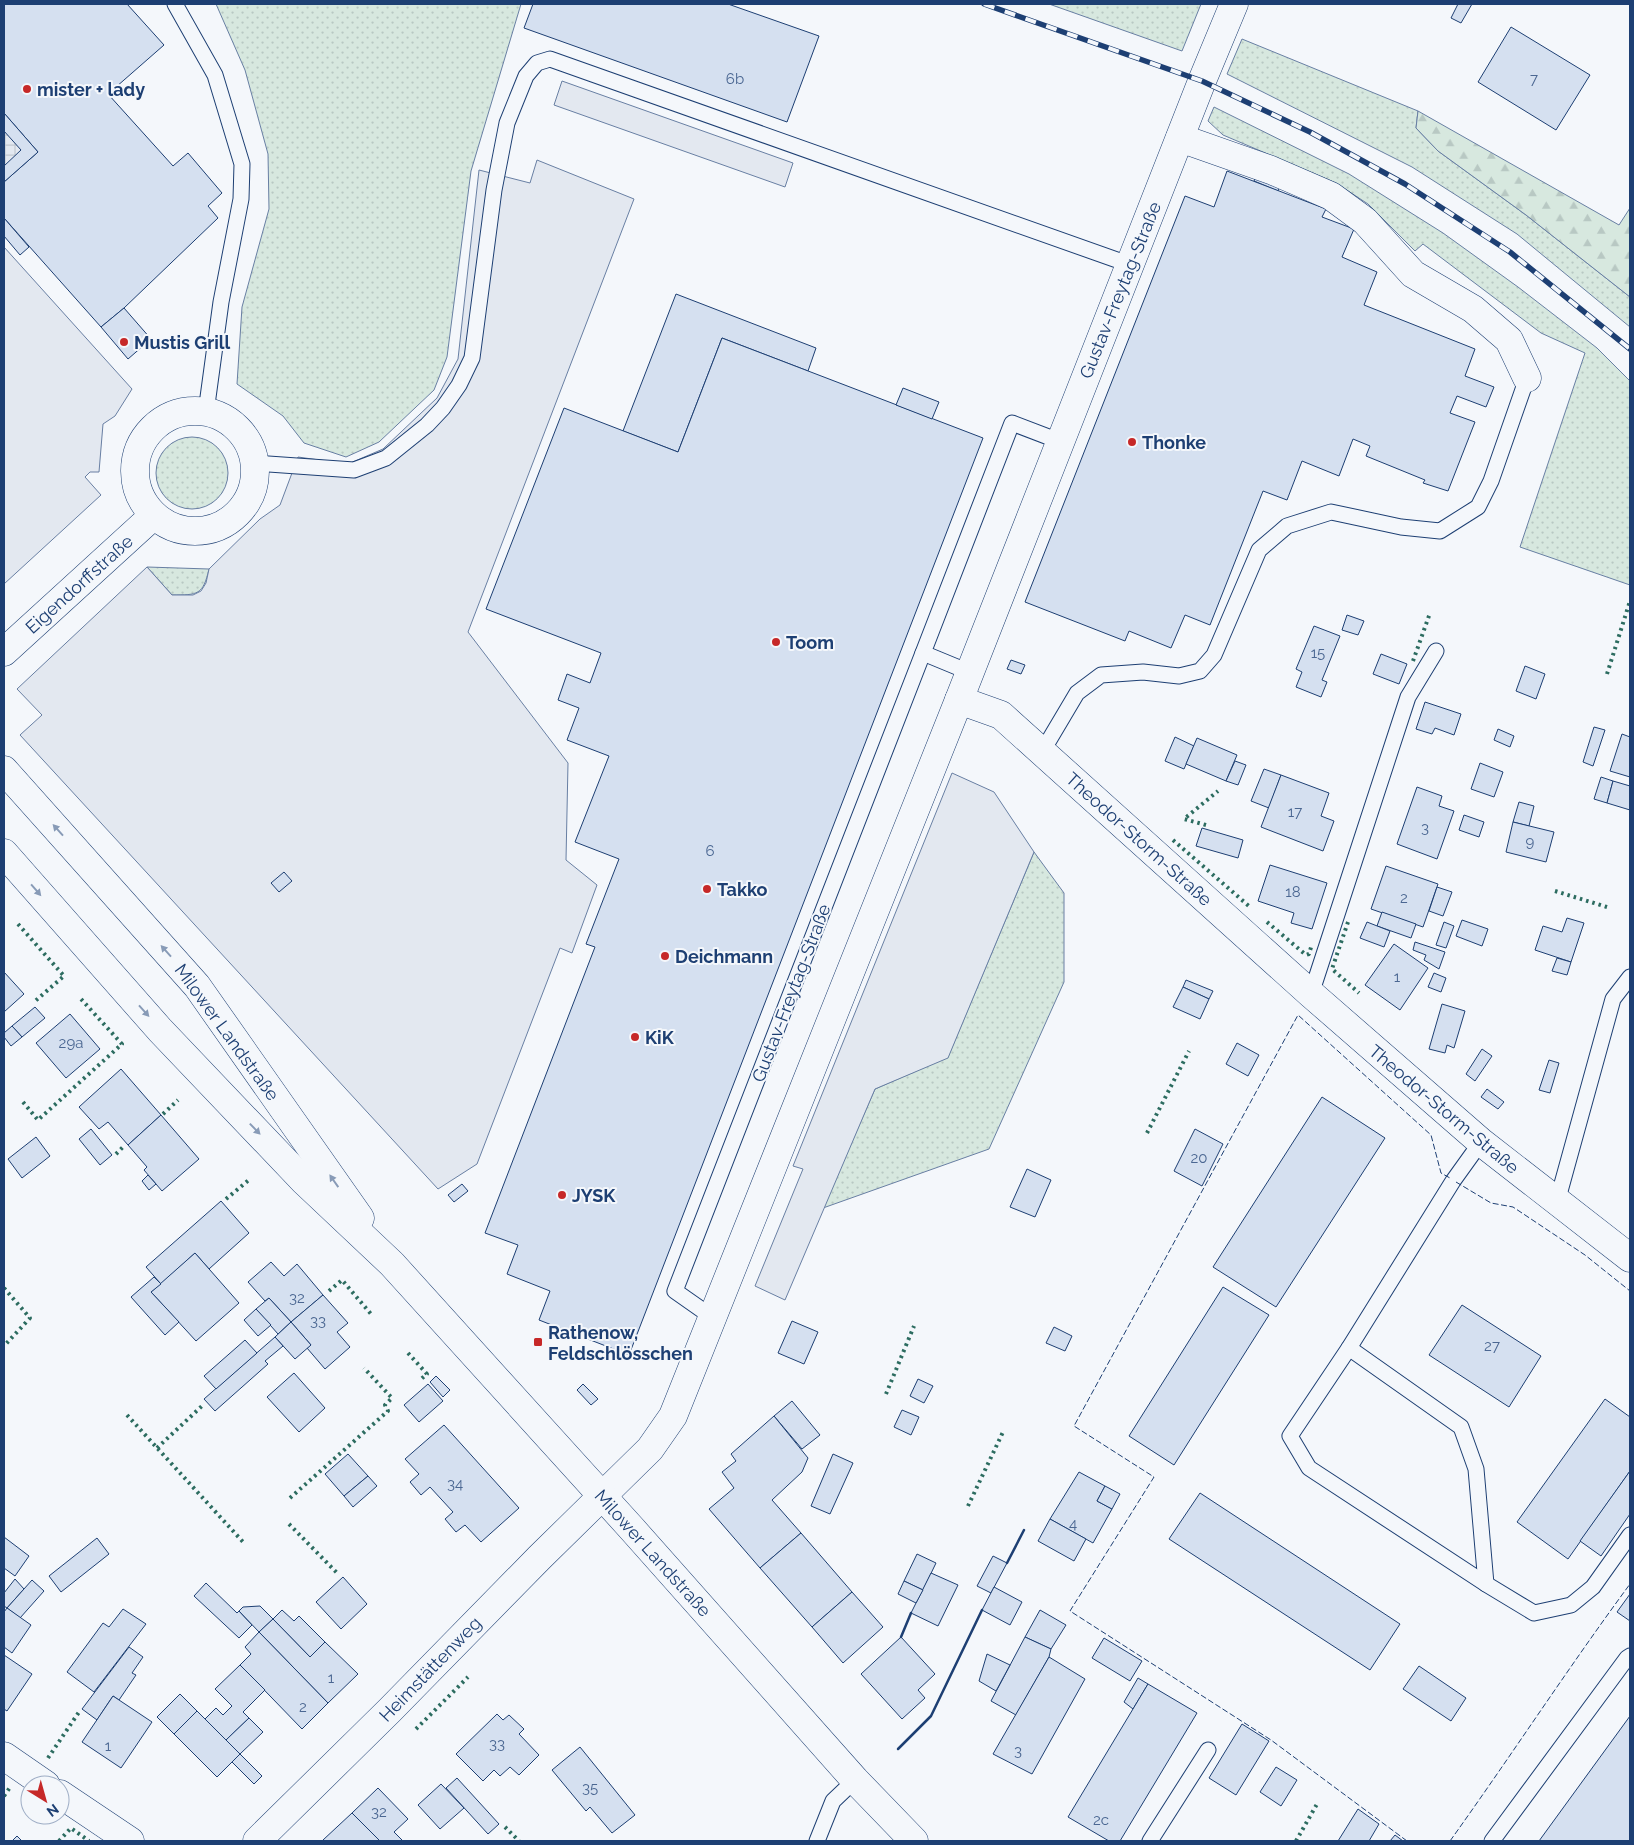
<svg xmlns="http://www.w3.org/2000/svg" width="1634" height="1845" font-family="Raleway,sans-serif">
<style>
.grass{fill:url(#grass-dots);stroke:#687fa3}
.forest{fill:url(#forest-firs);stroke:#687fa3}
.parking{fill:#e3e8f0;stroke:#687fa3}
.plaza{fill:url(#plaza-grid);stroke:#687fa3}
.building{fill:#d5e0f0;stroke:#1d3f73}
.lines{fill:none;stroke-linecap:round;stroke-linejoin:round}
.lane-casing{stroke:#1d3f73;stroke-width:17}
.street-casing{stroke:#1d3f73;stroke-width:29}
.primary-casing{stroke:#1d3f73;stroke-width:29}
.lane{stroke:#f4f7fb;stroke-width:15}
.street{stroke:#f4f7fb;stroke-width:28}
.primary{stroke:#f4f7fb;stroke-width:28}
.rail-casing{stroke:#1d3f73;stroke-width:5.5}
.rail{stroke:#f4f7fb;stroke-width:4;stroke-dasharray:11;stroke-linecap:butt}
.hedge{stroke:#2c6c60;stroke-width:4;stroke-dasharray:2.5 4;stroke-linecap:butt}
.fence{stroke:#1d3f73;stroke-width:1;stroke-dasharray:6 2.5;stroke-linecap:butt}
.wall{stroke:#1d3f73;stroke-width:2.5}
.oneway{fill:#889bb7}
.poi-dot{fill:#c62828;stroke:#f4f7fb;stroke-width:2}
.labels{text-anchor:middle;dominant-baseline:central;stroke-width:4;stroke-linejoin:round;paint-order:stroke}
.number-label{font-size:15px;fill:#4b6792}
.poi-label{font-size:18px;font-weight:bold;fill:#1d3f73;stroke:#f4f7fb;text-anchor:start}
.street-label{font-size:18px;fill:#1d3f73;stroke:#f4f7fb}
</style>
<defs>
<pattern id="grass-dots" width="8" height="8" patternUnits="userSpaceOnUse" patternTransform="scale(1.25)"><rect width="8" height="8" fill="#d7e8df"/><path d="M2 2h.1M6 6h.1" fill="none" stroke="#b8c8c3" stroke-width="1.8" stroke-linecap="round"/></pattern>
<pattern id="forest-firs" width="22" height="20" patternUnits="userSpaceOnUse" patternTransform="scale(1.25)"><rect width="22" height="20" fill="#d7e8df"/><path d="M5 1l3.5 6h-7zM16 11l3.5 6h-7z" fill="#b8c8c3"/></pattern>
<pattern id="plaza-grid" width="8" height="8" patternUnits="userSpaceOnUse" patternTransform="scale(1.25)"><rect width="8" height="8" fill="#e3e8f0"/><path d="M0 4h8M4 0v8" fill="none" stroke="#c2c8d1"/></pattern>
</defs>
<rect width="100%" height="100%" fill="#f4f7fb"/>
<g class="grass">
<path d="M216,4H521L471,171L447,357L434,390L379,442L346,457L304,443L283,416L237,384L242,307L269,209L268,154L245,70Z"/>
<path d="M1049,4H1201L1182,51Z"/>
<path d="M1242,39L1418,111L1416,128L1438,151L1526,215L1630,297V327L1517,234L1412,167L1227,74Z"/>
<path d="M1214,107L1349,174L1443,233L1518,287L1597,348L1630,381V585L1520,547L1585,353L1541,333L1423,244L1415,251L1368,204L1336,183L1223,135L1208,121Z"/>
<circle cx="192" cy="473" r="36"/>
<path d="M147,567L209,569C203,595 198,595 172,595Z"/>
<path d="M1034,852L1064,893V982L989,1149L823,1208L875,1089L948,1057Z"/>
</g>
<path class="forest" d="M1418,111L1619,225L1630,208V297L1526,215L1438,151L1416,128Z"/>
<g class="parking">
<path d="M562,81L793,163L785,187L554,105Z"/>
<path d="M537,160L634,199L468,632L568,763L566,860L597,885L572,953L560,948L477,1164L438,1189L20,735L42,715L17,689L147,567L172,595H193L201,591L206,583L209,569L260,519L280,505L298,457L348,464L383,449L437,398L458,359L479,170L530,183Z"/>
<path d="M4,247L132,389L115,416L103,424L99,472H90L85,477L101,495L4,584Z"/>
<path d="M952,773L994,792L1034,852L948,1058L875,1089L785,1300L755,1286L803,1169L793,1166Z"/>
</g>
<path class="plaza" d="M4,113L38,152L4,182Z"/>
<g class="building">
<path d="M4,4H127L164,45L108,94L173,166L188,153L222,193L208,206L218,218L124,308L101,327L4,218V182L38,152L4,113Z"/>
<path d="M533,4H728L819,36L787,122L524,28Z"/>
<path d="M1458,4H1472L1461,23L1451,18Z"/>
<path d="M1511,27L1590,75L1556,130L1478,82Z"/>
<path d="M4,113L38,152L4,182V166L21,150L4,131Z"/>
<path d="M1258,169L1283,179L1278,191L1254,181Z"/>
<path d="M1227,171L1326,209L1322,217L1354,229L1342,257L1377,272L1364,305L1475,349L1465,376L1494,387L1486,407L1457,396L1450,413L1475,422L1448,491L1423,483L1425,480L1366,456L1370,446L1353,439L1339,476L1302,461L1287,500L1263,491L1210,625L1185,615L1171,648L1129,631L1125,641L1025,602L1185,196L1214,207Z"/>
<path d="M4,218L29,247L20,255L4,236Z"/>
<path d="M676,294L816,348L808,371L722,338L678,452L623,431Z"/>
<path d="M124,308L151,339L128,359L101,327Z"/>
<path d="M722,338L983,438L629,1355L539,1320L550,1291L507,1274L518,1245L485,1233L595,947L586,944L619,859L575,842L609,756L567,740L579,708L558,700L567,674L590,683L601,653L486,609L564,408L678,452Z"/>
<path d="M903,388L939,402L932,419L896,405Z"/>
<path d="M1347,615L1364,621L1358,635L1342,630Z"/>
<path d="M1314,626L1340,636L1322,680L1327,682L1321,697L1296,687L1302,672L1296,669Z"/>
<path d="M1381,654L1407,664L1399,684L1373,674Z"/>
<path d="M1011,660L1025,665L1021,674L1007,669Z"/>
<path d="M1525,666L1545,674L1536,699L1516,691Z"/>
<path d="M1425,702L1461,714L1454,735L1435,728L1432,734L1416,729Z"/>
<path d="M1594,727L1605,730L1593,766L1583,762Z"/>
<path d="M1498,729L1514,736L1510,747L1494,740Z"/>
<path d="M1622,734L1630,737V777L1610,771Z"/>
<path d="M1175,737L1194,746L1184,769L1165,761Z"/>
<path d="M1197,738L1237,755L1226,781L1186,764Z"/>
<path d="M1235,761L1246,765L1238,785L1226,781Z"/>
<path d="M1480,763L1503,772L1494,797L1471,789Z"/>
<path d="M1264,769L1281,775L1269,808L1251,801Z"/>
<path d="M1281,775L1329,793L1321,816L1334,821L1323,851L1261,827Z"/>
<path d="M1601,777L1613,781L1607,803L1594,799Z"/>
<path d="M1613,781L1630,786V810L1607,803Z"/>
<path d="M1417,787L1442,796L1439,806L1454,811L1437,859L1397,844Z"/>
<path d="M1519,802L1534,806L1529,826L1513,822Z"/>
<path d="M1464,815L1484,822L1479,837L1459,830Z"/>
<path d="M1513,822L1554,832L1546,862L1506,852Z"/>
<path d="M1202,828L1243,840L1238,858L1196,846Z"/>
<path d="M1270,865L1327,883L1312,929L1291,923L1294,913L1258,901Z"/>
<path d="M1386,866L1438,884L1423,927L1371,909Z"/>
<path d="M284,872L292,881L279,892L271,883Z"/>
<path d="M1437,887L1452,892L1443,916L1429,911Z"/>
<path d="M1382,912L1416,924L1411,938L1377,926Z"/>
<path d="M1567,918L1584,923L1571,962L1535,950L1543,926L1562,932Z"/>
<path d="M1462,920L1488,929L1482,946L1456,936Z"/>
<path d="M1367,922L1390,931L1384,947L1360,938Z"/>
<path d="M1444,922L1454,926L1446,948L1436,945Z"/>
<path d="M1415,942L1445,952L1439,969L1424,960L1426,955L1413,950Z"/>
<path d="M1394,944L1428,968L1400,1010L1365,985Z"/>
<path d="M1557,958L1571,962L1567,975L1552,971Z"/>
<path d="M4,972L24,994L4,1012Z"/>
<path d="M1434,973L1446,978L1441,992L1428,987Z"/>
<path d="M1186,980L1213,991L1209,999L1183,987Z"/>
<path d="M1183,987L1209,999L1200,1019L1173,1007Z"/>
<path d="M1442,1004L1465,1011L1454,1048L1447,1045L1445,1053L1429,1049Z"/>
<path d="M35,1007L45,1018L22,1037L12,1026Z"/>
<path d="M70,1014L100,1049L66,1078L36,1043Z"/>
<path d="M12,1026L22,1037L11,1046L4,1037V1033Z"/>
<path d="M1237,1043L1259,1055L1248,1076L1226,1064Z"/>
<path d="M1482,1049L1492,1056L1475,1081L1466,1074Z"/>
<path d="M1549,1060L1559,1063L1550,1093L1539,1090Z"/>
<path d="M121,1069L161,1115L128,1145L108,1122L99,1129L79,1107Z"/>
<path d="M1487,1089L1504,1102L1498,1109L1481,1097Z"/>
<path d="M1322,1097L1385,1138L1276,1307L1213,1267Z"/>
<path d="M161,1115L199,1159L162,1191L144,1170L147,1167L128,1145Z"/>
<path d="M91,1129L112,1155L100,1165L79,1139Z"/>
<path d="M1195,1129L1223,1144L1202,1186L1174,1171Z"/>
<path d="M36,1137L50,1156L22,1178L8,1159Z"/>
<path d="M1027,1169L1051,1180L1035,1217L1010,1207Z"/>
<path d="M148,1175L156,1184L149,1190L142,1181Z"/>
<path d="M462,1184L468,1191L454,1202L448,1195Z"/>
<path d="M221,1201L249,1233L209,1269L195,1253L161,1284L146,1267Z"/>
<path d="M195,1253L239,1303L196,1341L151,1292Z"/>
<path d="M271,1262L284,1276L297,1264L323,1295L291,1322L269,1298L265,1301L248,1282Z"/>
<path d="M154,1277L161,1284L151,1292L179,1322L165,1335L131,1297Z"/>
<path d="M1223,1287L1269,1315L1174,1465L1129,1436Z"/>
<path d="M323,1295L348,1323L337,1332L350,1347L325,1369L307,1348L311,1345L291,1322Z"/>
<path d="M269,1298L291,1322L278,1334L256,1309Z"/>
<path d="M1462,1305L1541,1356L1509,1407L1429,1355Z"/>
<path d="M256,1309L271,1325L258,1336L244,1320Z"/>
<path d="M792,1321L818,1332L804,1364L778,1353Z"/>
<path d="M291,1322L311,1345L295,1359L275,1337Z"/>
<path d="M1054,1327L1072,1336L1065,1351L1046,1343Z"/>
<path d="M275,1337L283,1346L265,1361L268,1364L215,1411L204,1399Z"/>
<path d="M245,1340L257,1353L216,1389L204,1376Z"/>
<path d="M294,1373L325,1408L299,1432L267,1397Z"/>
<path d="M436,1376L450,1390L443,1397L430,1382Z"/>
<path d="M918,1379L933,1386L924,1403L910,1396Z"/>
<path d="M428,1384L443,1401L419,1422L404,1405Z"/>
<path d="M583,1384L598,1399L591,1405L577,1390Z"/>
<path d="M1605,1399L1630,1417V1471L1568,1559L1517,1522Z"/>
<path d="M792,1401L820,1435L802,1449L774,1416Z"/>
<path d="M902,1410L919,1417L911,1435L894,1427Z"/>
<path d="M774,1416L808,1458L802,1472L772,1500L801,1533L760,1568L709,1509L734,1488L722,1472L736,1461L731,1454Z"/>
<path d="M444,1425L519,1508L481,1542L465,1525L456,1532L445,1519L453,1512L430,1487L421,1495L410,1482L419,1474L405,1459Z"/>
<path d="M348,1454L368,1476L344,1496L325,1474Z"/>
<path d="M833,1454L853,1463L830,1514L811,1506Z"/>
<path d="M1630,1471V1514L1601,1556L1580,1541Z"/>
<path d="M1079,1472L1105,1486L1097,1501L1112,1509L1093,1543L1050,1519Z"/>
<path d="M368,1476L377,1486L353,1507L344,1496Z"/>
<path d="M1105,1486L1120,1494L1112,1509L1097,1501Z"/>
<path d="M1200,1493L1400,1624L1370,1670L1169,1539Z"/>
<path d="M1050,1519L1086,1539L1074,1561L1038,1541Z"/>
<path d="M801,1533L852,1592L812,1627L760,1568Z"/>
<path d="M4,1537L29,1556L15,1576L4,1568Z"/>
<path d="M97,1538L109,1554L61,1592L49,1576Z"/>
<path d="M917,1554L936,1563L923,1590L904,1581Z"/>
<path d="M993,1556L1007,1563L991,1593L977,1586Z"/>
<path d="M931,1573L958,1585L938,1626L911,1613Z"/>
<path d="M343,1577L367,1604L341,1629L316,1602Z"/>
<path d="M15,1579L24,1589L7,1608L4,1606V1593Z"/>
<path d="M32,1580L44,1591L20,1618L7,1608Z"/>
<path d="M904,1581L923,1590L916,1603L898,1594Z"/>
<path d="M206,1583L237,1613L239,1611L252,1625L239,1638L194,1596Z"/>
<path d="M994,1587L1022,1602L1010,1625L982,1610Z"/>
<path d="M852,1592L883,1627L843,1663L812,1627Z"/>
<path d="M1630,1594V1621L1617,1612Z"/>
<path d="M260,1606L273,1619L259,1632L239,1611L243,1607Z"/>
<path d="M7,1608L31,1625L12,1653L4,1647V1612Z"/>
<path d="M123,1609L146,1624L94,1692L67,1672L103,1623L109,1627Z"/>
<path d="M282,1610L294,1621L299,1616L325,1642L310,1657L273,1619Z"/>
<path d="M1040,1610L1066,1625L1051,1649L1025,1637Z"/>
<path d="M273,1619L310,1657L325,1642L358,1674L328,1703L259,1632Z"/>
<path d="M259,1632L328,1703L302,1729L240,1665L251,1654L245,1647Z"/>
<path d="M901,1637L935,1674L918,1690L925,1698L902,1719L861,1674Z"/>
<path d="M1025,1637L1051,1649L1049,1657L1016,1715L991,1701Z"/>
<path d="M1104,1638L1142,1661L1130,1681L1092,1658Z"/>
<path d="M129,1647L143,1657L132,1673L136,1675L119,1700L113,1696L97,1720L82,1709Z"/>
<path d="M987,1654L1010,1665L996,1691L979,1681Z"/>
<path d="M4,1655L32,1674L7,1711L4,1709Z"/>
<path d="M1049,1657L1085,1679L1032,1774L993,1754Z"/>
<path d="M240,1665L265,1690L243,1712L249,1718L226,1740L205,1719L216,1708L223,1715L232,1706L215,1689Z"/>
<path d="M1419,1666L1466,1698L1451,1721L1403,1689Z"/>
<path d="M1138,1678L1148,1684L1133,1709L1124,1702Z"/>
<path d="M1148,1684L1197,1713L1120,1841H1109L1068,1817Z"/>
<path d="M180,1694L197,1711L174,1734L157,1717Z"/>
<path d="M113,1696L152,1722L121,1768L82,1742Z"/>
<path d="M197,1711L240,1754L217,1777L174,1734Z"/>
<path d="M497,1714L503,1720L509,1715L524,1729L519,1734L539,1755L519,1775L510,1767L500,1776L494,1770L483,1781L456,1754Z"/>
<path d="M1630,1716V1839L1629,1841H1539Z"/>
<path d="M249,1718L263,1732L240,1754L226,1740Z"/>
<path d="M1242,1724L1269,1741L1236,1795L1209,1778Z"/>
<path d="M580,1747L635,1815L612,1833L590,1807L586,1811L552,1770Z"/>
<path d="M240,1754L262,1776L254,1784L232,1762Z"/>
<path d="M1276,1767L1297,1780L1281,1806L1260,1792Z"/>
<path d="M457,1778L499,1824L488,1834L446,1788Z"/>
<path d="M441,1784L464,1808L440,1829L418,1805Z"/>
<path d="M378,1788L408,1819L394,1832L403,1841H380L352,1813Z"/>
<path d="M1358,1809L1379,1824L1369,1841H1338Z"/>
<path d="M352,1813L380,1841H324L323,1840Z"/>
<path d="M1395,1835L1403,1841H1390Z"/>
<path d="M17,1836L22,1841H12Z"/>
</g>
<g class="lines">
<defs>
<g id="lane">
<path d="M175,4L215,75L242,164L241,199L221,302L206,412"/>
<path d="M254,463L354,470L386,458L427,425L443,408L459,385L472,358L494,190L507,123L526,76L537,63L550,59L1131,265"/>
<path d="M969,672L923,653L1012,423L1059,441"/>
<path d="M1042,752L1077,693L1101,675L1143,672L1179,676L1200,671L1214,655L1259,550L1287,526L1331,512L1401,527L1440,531L1478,507L1491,481L1527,378"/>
<path d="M1311,994L1408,697L1436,651"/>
<path d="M1481,1142L1453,1181L1349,1348L1290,1436L1309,1468L1486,1584L1534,1613L1571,1605L1593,1587L1630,1535"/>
<path d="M1557,1202L1613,999L1630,977"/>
<path d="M712,1317L675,1291L923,653"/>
<path d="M1349,1348L1461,1427L1476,1469L1486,1584"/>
<path d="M817,1841L833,1801L855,1780"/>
<path d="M1150,1841L1208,1750"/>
<path d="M1492,1841L1627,1658L1630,1656"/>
</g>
<g id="street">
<path d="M1180,138L1271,170L1331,196L1365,221L1413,274L1473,309L1509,340L1527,378"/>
<circle cx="195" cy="471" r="60"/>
<path d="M4,652L153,516"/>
<path d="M959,700L1001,715L1311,994L1481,1142L1630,1258"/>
<path d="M4,1756L46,1785"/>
<path d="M60,1794L130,1841"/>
<path d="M257,1841L390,1710L539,1558L650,1449L673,1416L959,700L1202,81L1234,4"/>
</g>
<g id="primary">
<path d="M4,770L197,986L360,1218"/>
<path d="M4,853L160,1030L304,1181L392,1264L633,1530L855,1780L914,1841"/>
</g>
</defs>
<use href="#lane" class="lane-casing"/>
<use href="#street" class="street-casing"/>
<use href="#primary" class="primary-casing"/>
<use href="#lane" class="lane"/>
<use href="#street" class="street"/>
<use href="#primary" class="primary"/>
<defs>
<path id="rail" d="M984,4L1202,81L1310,132L1405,184L1510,252L1630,349"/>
</defs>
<use href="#rail" class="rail-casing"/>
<use href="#rail" class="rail"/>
<g class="hedge">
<path d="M1413,661L1430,613"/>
<path d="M1607,674L1630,601"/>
<path d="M1206,825L1184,819L1218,791"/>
<path d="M1173,840L1250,907"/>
<path d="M1555,891L1607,907"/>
<path d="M1267,922L1306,955L1309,954L1312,944"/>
<path d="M1348,922L1332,969L1359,993"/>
<path d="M18,924L64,976L34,1002"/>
<path d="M23,1102L38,1120L122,1044L81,999"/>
<path d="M163,1114L178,1100"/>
<path d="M1147,1133L1189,1051"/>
<path d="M116,1154L125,1145"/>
<path d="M226,1199L250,1179"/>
<path d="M4,1288L30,1318L4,1346"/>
<path d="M329,1291L342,1280L371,1314"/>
<path d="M408,1353L427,1374L420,1380"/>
<path d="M886,1394L914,1326"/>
<path d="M127,1415L244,1543"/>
<path d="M157,1448L203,1405"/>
<path d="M290,1498L388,1411L385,1405L392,1398L364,1368"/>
<path d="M968,1506L1003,1432"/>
<path d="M289,1524L339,1575"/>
<path d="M416,1729L468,1677"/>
<path d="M48,1758L79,1712"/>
<path d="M4,1796L11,1786"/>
<path d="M505,1827L519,1841"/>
<path d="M59,1841L71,1828L89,1841"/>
<path d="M1296,1841L1317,1804"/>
</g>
<g class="fence">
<path d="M1456,1182L1491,1203L1513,1207L1585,1255L1630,1291"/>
<path d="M1407,1841L1271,1740L1070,1611L1154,1477L1074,1426L1298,1015L1431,1135L1441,1173L1450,1178"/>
<path d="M1450,1841C1511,1756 1568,1668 1630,1584"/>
</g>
<g class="wall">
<path d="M1007,1563L1024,1530"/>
<path d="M901,1637L911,1613"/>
<path d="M898,1749L931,1716L982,1610"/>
</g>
</g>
<defs><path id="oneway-solid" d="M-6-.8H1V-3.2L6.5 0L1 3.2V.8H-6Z" transform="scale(1.25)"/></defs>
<g class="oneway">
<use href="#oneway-solid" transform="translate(58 830) rotate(-132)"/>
<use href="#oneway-solid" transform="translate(36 890) rotate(49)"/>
<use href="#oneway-solid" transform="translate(166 951) rotate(-132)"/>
<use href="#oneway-solid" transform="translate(144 1011) rotate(48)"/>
<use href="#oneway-solid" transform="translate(255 1129) rotate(46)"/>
<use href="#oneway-solid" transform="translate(334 1181) rotate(-125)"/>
</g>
<g class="poi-dot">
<circle cx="27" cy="89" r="5"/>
<circle cx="124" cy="342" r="5"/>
<circle cx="1132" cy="442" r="5"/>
<circle cx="776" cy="642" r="5"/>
<circle cx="707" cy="889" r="5"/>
<circle cx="665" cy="956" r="5"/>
<circle cx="635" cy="1037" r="5"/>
<circle cx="562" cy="1195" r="5"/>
<rect x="533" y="1337" width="10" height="10" rx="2.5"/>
</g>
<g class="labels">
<g class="number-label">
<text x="735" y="79">6b</text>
<text x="1534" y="79">7</text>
<text x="1318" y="653">15</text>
<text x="1295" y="812">17</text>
<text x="1425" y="828">3</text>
<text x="1530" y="842">9</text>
<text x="710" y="851">6</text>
<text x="1293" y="892">18</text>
<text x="1404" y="898">2</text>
<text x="1397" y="977">1</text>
<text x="71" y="1043">29a</text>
<text x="1199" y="1158">20</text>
<text x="297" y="1298">32</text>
<text x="318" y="1321">33</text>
<text x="1492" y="1346">27</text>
<text x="455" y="1484">34</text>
<text x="1073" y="1524">4</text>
<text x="331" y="1678">1</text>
<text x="303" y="1707">2</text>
<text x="497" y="1744">33</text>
<text x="108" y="1746">1</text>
<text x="1018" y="1751">3</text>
<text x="590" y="1788">35</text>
<text x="379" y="1812">32</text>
<text x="1101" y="1820">2c</text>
</g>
<g class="poi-label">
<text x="37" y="89">mister + lady</text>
<text x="134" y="342">Mustis Grill</text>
<text x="1142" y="442">Thonke</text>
<text x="786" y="642">Toom</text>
<text x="717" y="889">Takko</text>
<text x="675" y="956">Deichmann</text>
<text x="645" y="1037">KiK</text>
<text x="572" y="1195">JYSK</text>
<text x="548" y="1332">Rathenow,<tspan x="548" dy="21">Feldschlösschen</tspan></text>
</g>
<g class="street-label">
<text transform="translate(1120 290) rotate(-68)">Gustav-Freytag-Straße</text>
<text transform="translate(79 584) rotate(-42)">Eigendorffstraße</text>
<text transform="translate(1139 839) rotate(42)">Theodor-Storm-Straße</text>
<text transform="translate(791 993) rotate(-69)">Gustav-Freytag-Straße</text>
<text transform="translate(227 1032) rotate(54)">Milower Landstraße</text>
<text transform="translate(1444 1109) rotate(40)">Theodor-Storm-Straße</text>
<text transform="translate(653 1553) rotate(48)">Milower Landstraße</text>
<text transform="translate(430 1669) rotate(-46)">Heimstättenweg</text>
</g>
</g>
<rect width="1634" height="1845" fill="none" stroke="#1d3f73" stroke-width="10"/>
<g transform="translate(45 1800) rotate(143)"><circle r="24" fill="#f4f7fb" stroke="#9eadc5"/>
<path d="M0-4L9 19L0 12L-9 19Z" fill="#c62828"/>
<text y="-8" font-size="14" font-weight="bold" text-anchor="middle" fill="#1d3f73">N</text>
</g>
</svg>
